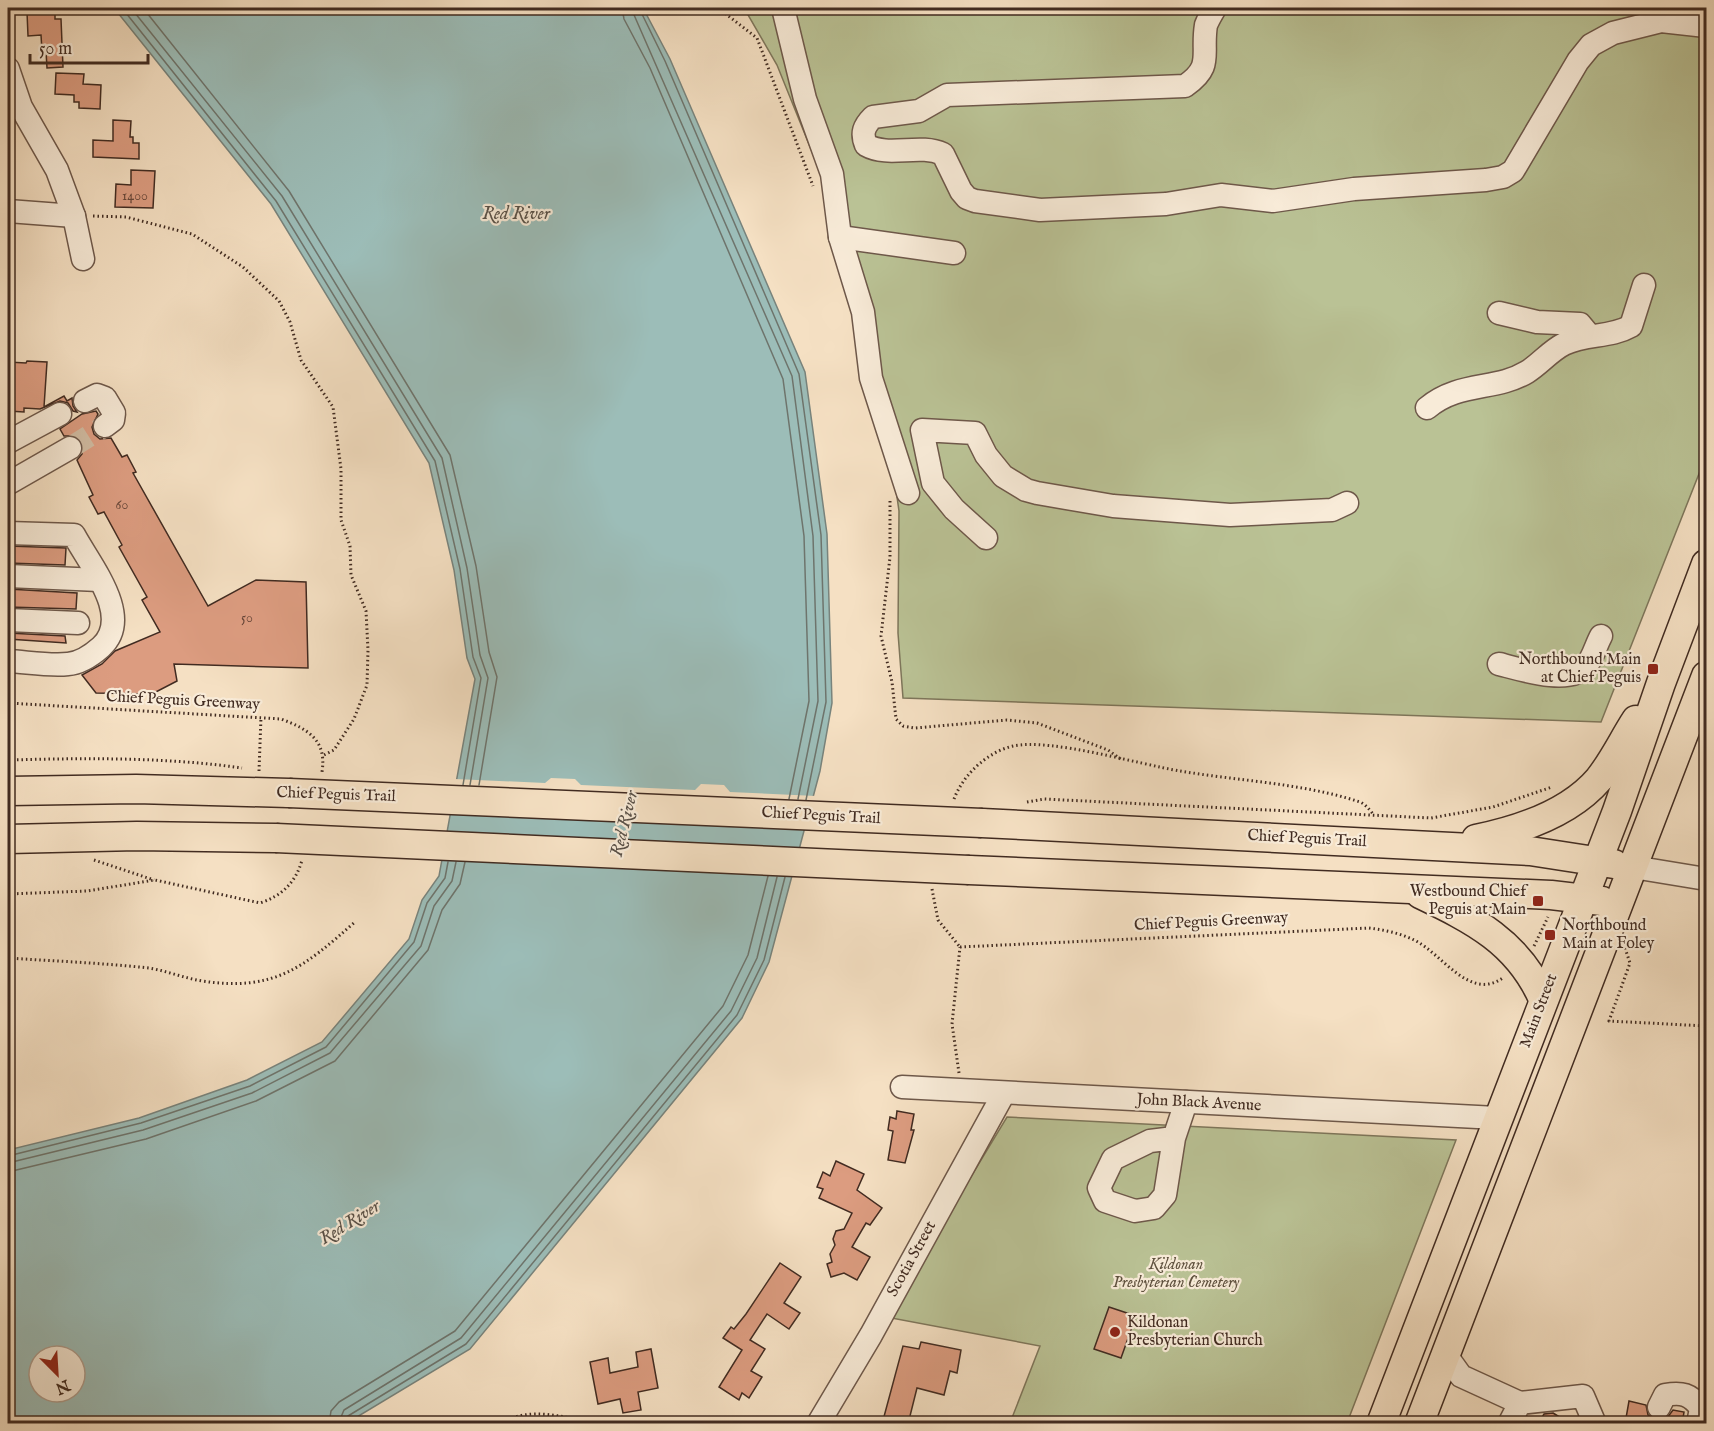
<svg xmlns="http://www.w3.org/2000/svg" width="1714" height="1431" font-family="'IM FELL English',serif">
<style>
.green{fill:#bac295;stroke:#7e765b;stroke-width:1.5}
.water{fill:#9cbdb8;stroke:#78837c;stroke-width:1.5;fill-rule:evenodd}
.pier{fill:#f5e0c3}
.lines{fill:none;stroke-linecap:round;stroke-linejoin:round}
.shore{stroke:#6e746c;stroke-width:1.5}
.building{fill:#dc9c80;stroke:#412b21;stroke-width:1.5}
.minor-tunnel{stroke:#d1bca3;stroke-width:22;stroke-dasharray:22 11;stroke-linecap:butt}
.minor-casing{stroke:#6e584a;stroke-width:25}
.major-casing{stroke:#412b21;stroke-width:31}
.path{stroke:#412b21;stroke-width:3;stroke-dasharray:1.5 3;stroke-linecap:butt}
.minor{stroke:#f8ebd8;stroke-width:22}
.major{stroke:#f5e0c3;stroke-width:28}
.major-bridge-casing{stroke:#412b21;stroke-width:31;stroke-linecap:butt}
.major-bridge{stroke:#f5e0c3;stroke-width:28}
.poi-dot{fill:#8f2418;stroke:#f8ebd8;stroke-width:2}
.labels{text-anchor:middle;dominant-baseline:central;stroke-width:4.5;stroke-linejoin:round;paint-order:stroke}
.number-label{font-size:14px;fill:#684739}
.poi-label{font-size:16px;fill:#412b21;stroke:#f8ebd8;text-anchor:end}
.street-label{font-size:16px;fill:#412b21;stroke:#f8ebd8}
.park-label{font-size:16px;font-style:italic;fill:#5f513e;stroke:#f8ebd8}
.water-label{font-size:18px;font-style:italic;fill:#585047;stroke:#f8ebd8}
</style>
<rect width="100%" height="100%" fill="#f5e0c3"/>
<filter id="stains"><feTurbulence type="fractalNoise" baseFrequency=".00333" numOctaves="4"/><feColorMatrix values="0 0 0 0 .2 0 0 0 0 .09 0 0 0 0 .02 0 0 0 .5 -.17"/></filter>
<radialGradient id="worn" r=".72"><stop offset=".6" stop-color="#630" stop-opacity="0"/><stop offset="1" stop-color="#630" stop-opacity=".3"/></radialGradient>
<g class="green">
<path d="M744,8H1706V456L1601,722L903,698L898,633L899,511L891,455L823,179L777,65Z"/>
<path d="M1007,1117L1456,1140L1347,1423H1010L1040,1346L886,1317Z"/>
</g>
<path class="water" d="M114,8H643L670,59L805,372L827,534L832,703L820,771L769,962L742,1018L470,1349L347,1423H8V1150L139,1118L247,1080L322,1042L409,939L422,900L439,876L475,679L467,658L454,570L429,463L271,204ZM39,1356H75V1392H39Z"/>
<path class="pier" d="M551,778L575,779L581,785L695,790L701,784L724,785L730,792L816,796L807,828L448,812L455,779L545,783Z"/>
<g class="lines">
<g class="shore">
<path d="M122,8L276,201L435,461L460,569L473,657L481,678L463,785"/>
<path d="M131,8L282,196L442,458L467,568L480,655L488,678L470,785"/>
<path d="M143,8L289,191L450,455L476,566L489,652L497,677L479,785"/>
<path d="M622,8L624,19L650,68L783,379L804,536L809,701L789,799"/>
<path d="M631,8L792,376L813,536L818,701L798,799"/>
<path d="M639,8L665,61L799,374L821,535L826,702L806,800"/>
<path d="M8,1156L141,1123L250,1086L326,1047L414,942L427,903L445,878L448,862"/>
<path d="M8,1163L143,1130L252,1093L330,1053L421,946L434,906L452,881L456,862"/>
<path d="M8,1172L146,1139L256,1101L335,1061L428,950L442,910L460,884L465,862"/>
<path d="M329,1424L331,1411L339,1402L455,1331L723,1006L748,955L768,876"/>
<path d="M338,1424L344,1410L461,1338L731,1011L757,958L777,877"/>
<path d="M345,1424L348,1416L466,1344L737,1015L764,960L785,877"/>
</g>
</g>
<g class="building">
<path d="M55,11V19H61L63,67L47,68L46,51H42L41,35L28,36L27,12Z"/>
<path d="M56,73L84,74L83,84L101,85L100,109L79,108V102H74V95L55,94Z"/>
<path d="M113,120L131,121L130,137H133V143H139V159L93,157V140L113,141Z"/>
<path d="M131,170L155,171L153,208L115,207L116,184L131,185Z"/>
<path d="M27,361L47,362L44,407L64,396L67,401L72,398L73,406L77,412L73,411L68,403L60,401L40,409L24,408V412L8,411V362L26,363Z"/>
<path d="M96,411L98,414L92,427L94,434L100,439L111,438L122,457L127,455L136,472L133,473L208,606L256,580L306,582L308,668L174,664L177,681L152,694L96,693L82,675L102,664L115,651L160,632L142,600L147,597L119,547L122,545L104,512L98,514L89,497L93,495L77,460L82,454V442L76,436H64L60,429L82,414Z"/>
<path d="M8,546L66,548L65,565L8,563Z"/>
<path d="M8,589L77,593L76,609L8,607Z"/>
<path d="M8,633L65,636L66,643L8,639Z"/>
<path d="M897,1111L914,1114L911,1130H914L905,1163L888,1160L893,1131L888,1130L890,1117L896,1119Z"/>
<path d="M836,1161L864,1174L857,1190L882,1208L870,1225L866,1223L852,1247L870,1257L857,1280L844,1273L831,1277L827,1264L832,1262L830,1254L835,1245L833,1239L836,1231L844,1229L852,1213L819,1198L823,1189L817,1187L823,1172L830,1176Z"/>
<path d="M780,1263L801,1277L784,1303L800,1313L789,1329L767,1314L750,1340L765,1349L751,1371L762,1377L749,1398L742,1393L739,1400L719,1387L742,1350L723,1338L731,1327L734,1329L746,1314Z"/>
<path d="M1109,1307L1136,1316L1121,1358L1094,1349Z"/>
<path d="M921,1342L961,1350L957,1373L950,1371L944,1395L917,1388L908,1424H882L903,1346L919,1349Z"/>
<path d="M651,1349L658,1388L638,1392L641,1410L623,1413L620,1399L598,1404L590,1362L608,1358L610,1373L638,1367L636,1352Z"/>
<path d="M1629,1401L1646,1405L1648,1415L1659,1420L1667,1418L1673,1410L1684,1412L1682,1424H1629V1419L1626,1418Z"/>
<path d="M1553,1413L1571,1424H1538L1544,1414Z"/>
</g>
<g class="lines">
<path class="minor-tunnel" d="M70,448L105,426"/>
<defs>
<g id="minor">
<path d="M783,8L805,99L832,174L840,237L863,312L871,378L908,493"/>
<path d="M1215,8C1212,13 1208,20 1206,25C1201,55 1214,66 1185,86L947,95L919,111L873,117C864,126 861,133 866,145C889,158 919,143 943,154L961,191L967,198L975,201L1040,210L1166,204L1221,195L1273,201L1354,189L1486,180L1503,177L1513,171L1578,61L1591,45L1613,33L1661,21L1706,26"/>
<path d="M8,69L21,107L57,170L74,216L83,259"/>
<path d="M8,211L74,216"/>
<path d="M840,237L954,253"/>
<path d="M1499,313L1537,322L1580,324L1590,336"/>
<path d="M85,401L97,395L105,398L114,413L113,420L105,426"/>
<path d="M1427,408C1459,381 1496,391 1527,372C1540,364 1550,351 1564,344C1586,333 1610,338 1631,326L1644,285"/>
<path d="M8,442L60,414"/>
<path d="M9,483L70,448"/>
<path d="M8,533L74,535C90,565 134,617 101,647C92,655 81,663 68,664C49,666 27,662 8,661"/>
<path d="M986,538L954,509L933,483L922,430L975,433L986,455L1003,476L1026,490L1037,493L1113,506L1230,515L1332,510L1347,503"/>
<path d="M8,576L99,580"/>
<path d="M8,620L78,623"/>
<path d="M1499,664C1519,669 1571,686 1586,666C1593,658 1596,645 1601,636"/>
<path d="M1633,867L1706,879"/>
<path d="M902,1087L1497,1118"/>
<path d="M1174,1138L1165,1195L1154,1208L1135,1211L1105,1201L1099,1188L1113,1159L1150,1141L1174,1138L1186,1102"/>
<path d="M1446,1355L1461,1376L1520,1403"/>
<path d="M1659,1407L1665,1395C1682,1392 1690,1394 1701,1408L1698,1424"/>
<path d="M818,1424L871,1335L1004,1093"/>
<path d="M1509,1424L1520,1403L1583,1396L1595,1424"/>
</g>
<g id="major">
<path d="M8,791L136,789L289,793"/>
<path d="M982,823L1530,851L1614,864"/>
<path d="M8,839L137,836L276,838"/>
<path d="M1476,839C1520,830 1569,814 1599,779C1614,760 1623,740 1636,720"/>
<path d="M969,870L1551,895L1602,901"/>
<path d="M1420,894C1474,920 1518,942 1543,999"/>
<path d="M1381,1424L1617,811L1661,683L1706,564"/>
<path d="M1419,1424L1706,676"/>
</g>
</defs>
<use href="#minor" class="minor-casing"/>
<use href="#major" class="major-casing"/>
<g class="path">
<path d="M718,8L757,38L813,186"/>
<path d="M93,216L126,217L192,234L243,267L279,301L290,322L301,360L333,407L341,469V520L350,546L351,575L366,611L368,650L367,685L354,719L334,750L324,755"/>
<path d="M890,501V557L881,636L892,682L896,719L903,726L915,728L1007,720L1037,723L1108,750L1122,760"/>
<path d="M8,703L281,719C308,729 327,740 322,772"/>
<path d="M8,760C86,758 165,757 242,768"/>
<path d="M259,771L261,717"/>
<path d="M954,799C963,775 987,752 1013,746C1051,738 1138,764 1180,771C1239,781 1302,783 1360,802C1365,804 1369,809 1373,814"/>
<path d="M1027,802L1044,799L1431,818L1493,807L1552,787"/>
<path d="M94,860L154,880"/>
<path d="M932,889L938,920L960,947"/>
<path d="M8,894L87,891L155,880L260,903C282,896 296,882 302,860"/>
<path d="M1534,946L1548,917"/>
<path d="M960,947L1369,928C1384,930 1400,933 1414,940C1442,953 1470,1003 1504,977"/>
<path d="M1625,948L1630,963L1609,1021L1706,1026"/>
<path d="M8,958C54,961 102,963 149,968C167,971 184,978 202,981C275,992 304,967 356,921"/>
<path d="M959,1073L952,1024L960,947"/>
<path d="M500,1424C528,1405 568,1418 598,1424"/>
</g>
<use href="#minor" class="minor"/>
<use href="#major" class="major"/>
<defs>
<g id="major-bridge">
<path d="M289,793L982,823"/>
<path d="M276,838L969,870"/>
</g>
</defs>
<use href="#major-bridge" class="major-bridge-casing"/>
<use href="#major-bridge" class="major-bridge"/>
</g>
<g class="poi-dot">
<rect x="1647" y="663" width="12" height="12" rx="3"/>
<rect x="1532" y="895" width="12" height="12" rx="3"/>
<rect x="1544" y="929" width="12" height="12" rx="3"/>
<circle cx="1115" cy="1332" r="6"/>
</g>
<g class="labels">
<g class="number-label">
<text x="135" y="196">1400</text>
<text x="122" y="505">60</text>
<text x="247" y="618">50</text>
</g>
<g class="poi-label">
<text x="1641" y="660">Northbound Main<tspan x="1641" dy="18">at Chief Peguis</tspan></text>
<text x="1526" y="892">Westbound Chief<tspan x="1526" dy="18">Peguis at Main</tspan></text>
<text x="1562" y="926" text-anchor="start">Northbound<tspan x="1562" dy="18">Main at Foley</tspan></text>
<text x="1127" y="1323" text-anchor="start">Kildonan<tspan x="1127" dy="18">Presbyterian Church</tspan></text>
</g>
<g class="street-label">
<text transform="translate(183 701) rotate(3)">Chief Peguis Greenway</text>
<text transform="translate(336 795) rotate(2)">Chief Peguis Trail</text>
<text transform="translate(821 816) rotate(3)">Chief Peguis Trail</text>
<text transform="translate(1307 839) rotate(3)">Chief Peguis Trail</text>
<text transform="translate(1211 922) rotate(-3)">Chief Peguis Greenway</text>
<text transform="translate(1539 1011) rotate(-69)">Main Street</text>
<text transform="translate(1199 1103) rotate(3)">John Black Avenue</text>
<text transform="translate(912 1259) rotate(-61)">Scotia Street</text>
</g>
<g class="park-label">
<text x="1176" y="1265">Kildonan<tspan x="1176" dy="18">Presbyterian Cemetery</tspan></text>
</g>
<g class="water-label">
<text x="516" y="214">Red River</text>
<text transform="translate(625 824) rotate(-76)">Red River</text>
<text transform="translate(350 1223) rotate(-32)">Red River</text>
</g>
</g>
<rect width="1714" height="1431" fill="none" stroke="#f5e0c3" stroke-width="30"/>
<rect x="9" y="9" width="1696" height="1413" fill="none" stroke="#412b21" stroke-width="3"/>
<rect x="15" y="15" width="1684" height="1401" fill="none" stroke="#412b21" stroke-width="1.5"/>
<g transform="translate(57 1374) rotate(156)"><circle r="28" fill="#f8ebd8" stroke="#af9e8f" stroke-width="1.5"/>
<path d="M0-4.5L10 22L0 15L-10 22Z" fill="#8f2418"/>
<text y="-9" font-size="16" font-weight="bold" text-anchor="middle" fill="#412b21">N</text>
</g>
<path d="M30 54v9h118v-9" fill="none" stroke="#412b21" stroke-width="3"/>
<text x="39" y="54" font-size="18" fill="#412b21" stroke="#f8ebd8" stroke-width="4.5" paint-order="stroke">50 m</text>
<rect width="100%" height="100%" filter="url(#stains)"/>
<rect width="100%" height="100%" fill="url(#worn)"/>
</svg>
